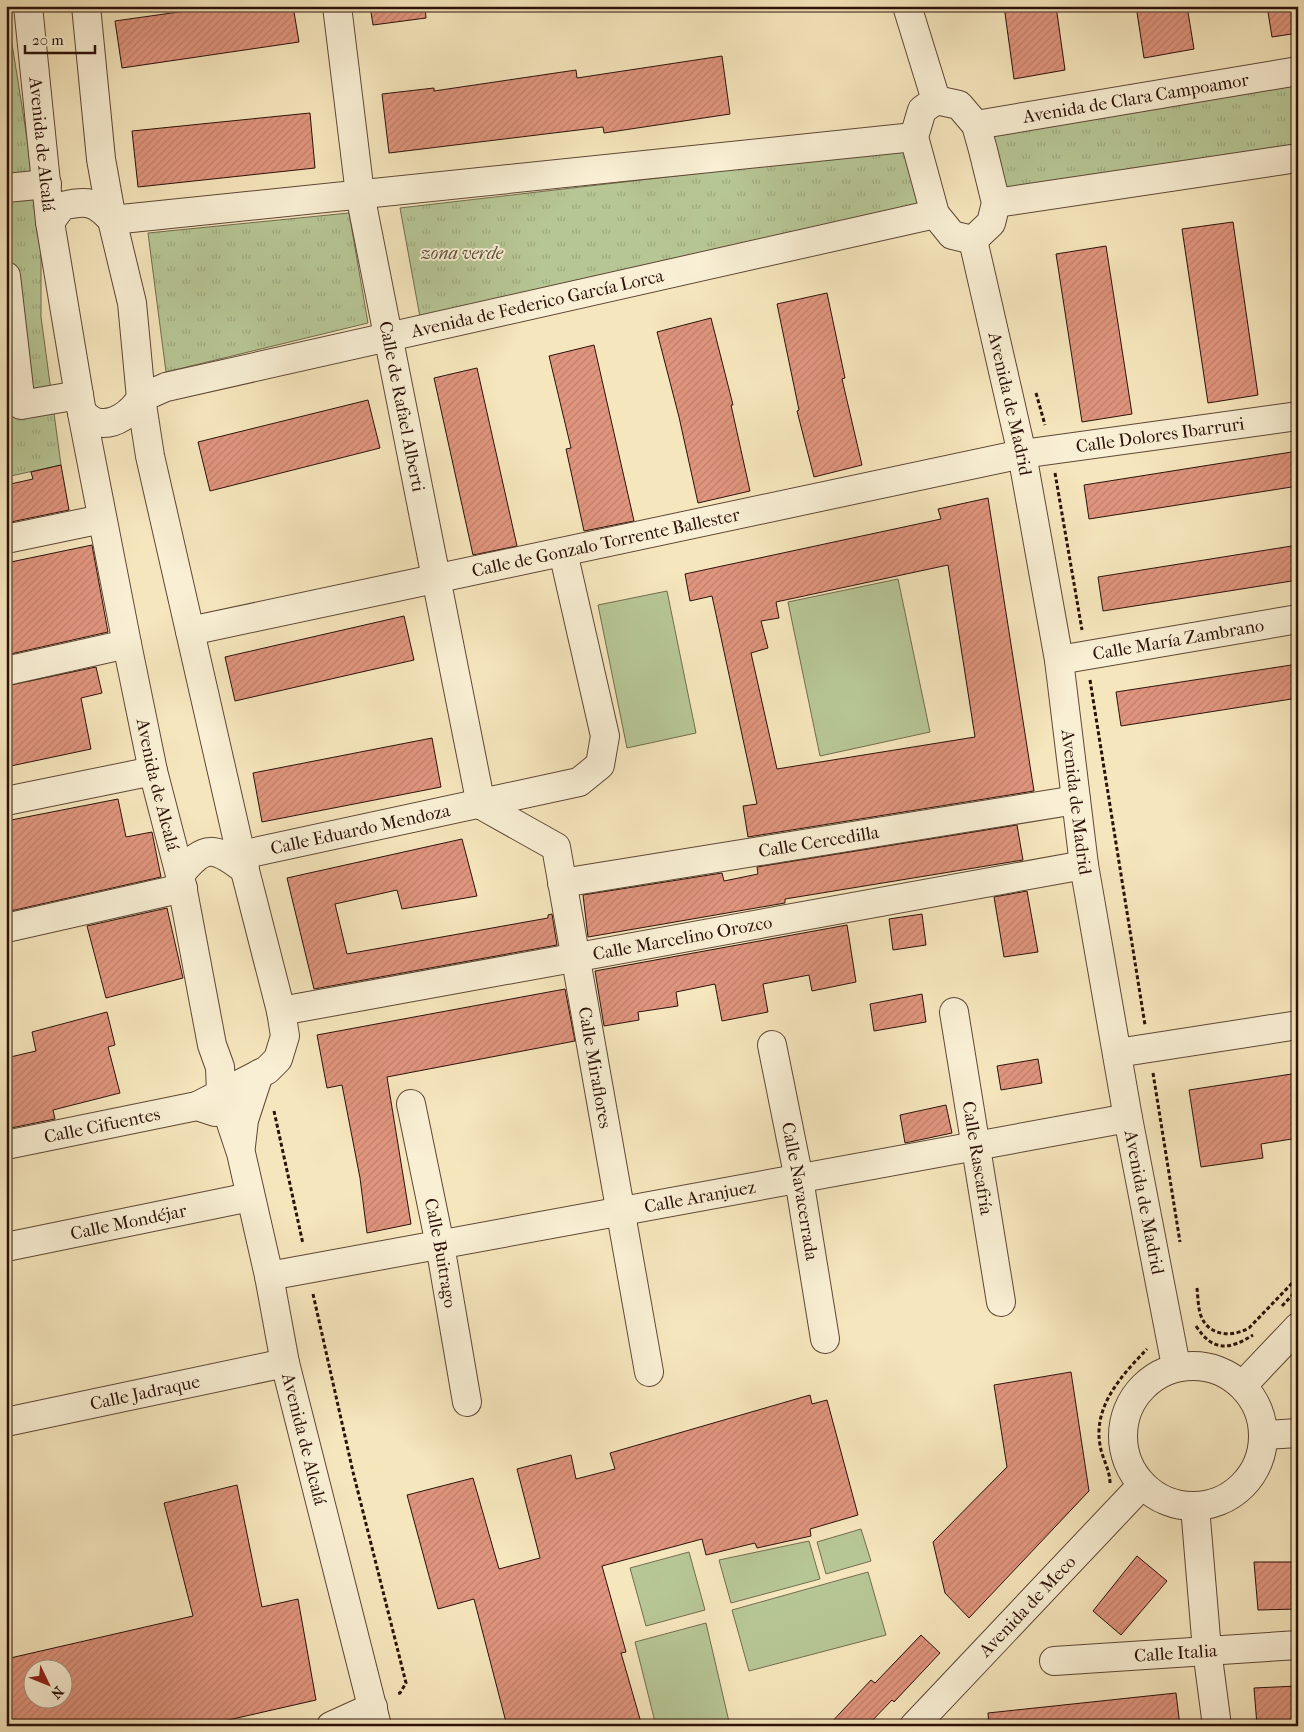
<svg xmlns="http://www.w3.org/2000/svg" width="1304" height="1732" font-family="'IM FELL French Canon',serif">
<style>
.grass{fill:url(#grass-tufts);stroke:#726c4e}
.pitch{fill:#b7c695;stroke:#726c4e}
.building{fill:url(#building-hatch);stroke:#2c1208;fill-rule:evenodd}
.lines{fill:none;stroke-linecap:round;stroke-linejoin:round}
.minor-casing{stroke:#5e4735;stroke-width:30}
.path{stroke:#2c1208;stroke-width:3;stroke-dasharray:4 2.5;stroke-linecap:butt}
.minor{stroke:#f9efd4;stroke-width:28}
.labels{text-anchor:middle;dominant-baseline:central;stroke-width:4;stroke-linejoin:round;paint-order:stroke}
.street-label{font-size:18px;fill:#2c1208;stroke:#f9efd4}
.park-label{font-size:18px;font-style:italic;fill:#5d5139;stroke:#f9efd4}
</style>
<defs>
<pattern id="grass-tufts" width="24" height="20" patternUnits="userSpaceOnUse" patternTransform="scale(1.25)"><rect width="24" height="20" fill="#b7c695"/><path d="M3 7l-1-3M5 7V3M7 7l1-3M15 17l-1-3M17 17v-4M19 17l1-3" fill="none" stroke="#9ea97f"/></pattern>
<pattern id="building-hatch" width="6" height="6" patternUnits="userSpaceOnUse" patternTransform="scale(1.25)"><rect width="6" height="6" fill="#e0957e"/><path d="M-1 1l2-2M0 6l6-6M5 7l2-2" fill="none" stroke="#c07f6b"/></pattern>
</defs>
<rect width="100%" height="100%" fill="#f6e6bd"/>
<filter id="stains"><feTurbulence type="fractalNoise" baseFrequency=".004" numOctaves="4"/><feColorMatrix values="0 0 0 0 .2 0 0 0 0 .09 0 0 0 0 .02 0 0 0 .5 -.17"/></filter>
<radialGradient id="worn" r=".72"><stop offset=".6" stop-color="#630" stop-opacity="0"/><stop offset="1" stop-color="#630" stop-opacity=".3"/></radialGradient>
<g class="grass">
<path d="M6,6L41,226V317L61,465L6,477Z"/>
<path d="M1298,81V150L1002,194L990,134Z"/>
<path d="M908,149L922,203L420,317L400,208Z"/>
<path d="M349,213L368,323L166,372L148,233Z"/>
</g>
<g class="pitch">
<path d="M898,579L930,732L820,756L788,602Z"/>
<path d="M667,591L696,733L627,748L598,605Z"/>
<path d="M861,1529L871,1561L826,1574L817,1542Z"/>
<path d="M809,1541L820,1579L731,1603L719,1560Z"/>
<path d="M689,1552L705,1610L646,1626L630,1568Z"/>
<path d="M868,1572L886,1635L749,1671L732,1610Z"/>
<path d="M706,1623L730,1726H656L635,1642Z"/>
</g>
<g class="building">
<path d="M221,6H293L299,42L122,68L115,21Z"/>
<path d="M370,6H425L426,18L373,25Z"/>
<path d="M1004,6H1056L1065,70L1014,79Z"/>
<path d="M1136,6H1187L1194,49L1144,58Z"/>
<path d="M1267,6H1298V33L1272,37Z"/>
<path d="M722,56L730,114L604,133L603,127L389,153L382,94L434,88V91L576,70L577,78Z"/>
<path d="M310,113L315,168L138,187L132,131Z"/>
<path d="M1233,222L1258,395L1208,403L1182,229Z"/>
<path d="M1106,246L1132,414L1082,422L1056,254Z"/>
<path d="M827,293L845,378L842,379L862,465L814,477L797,411L799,410L777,304Z"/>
<path d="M711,318L733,405H731L750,491L698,503L679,417L657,332Z"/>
<path d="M594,345L634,521L584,531L566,449L571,448L549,356Z"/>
<path d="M477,368L517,546L473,555L434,378Z"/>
<path d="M368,400L380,448L210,491L198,442Z"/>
<path d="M1298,451V486L1089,519L1084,485Z"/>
<path d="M61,465L69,510L6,523V485L33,479L31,472Z"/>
<path d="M988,498L1034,791L748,837L743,806L757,804L712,596L690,601L685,574L941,519L938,509ZM948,565L975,737L777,769L751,653L768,648L761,621L779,618L776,602Z"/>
<path d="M92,545L108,632L6,655V563Z"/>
<path d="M1298,545V580L1103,611L1098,577Z"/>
<path d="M404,616L414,660L235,701L225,657Z"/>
<path d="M1298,664V698L1121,726L1116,692Z"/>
<path d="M96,667L102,693L81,698L91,749L6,767V686Z"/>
<path d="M432,738L441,787L262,822L253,773Z"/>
<path d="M118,799L126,837L152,832L161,877L6,912V821Z"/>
<path d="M1017,825L1023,860L785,899V903L588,937L583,895L722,873L724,881L758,874L757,867Z"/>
<path d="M462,839L477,896L402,909L397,890L335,904L347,954L548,918V915L552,914L557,945L314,989L287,878Z"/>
<path d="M1027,891L1038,952L1004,957L994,897Z"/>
<path d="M167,908L183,978L106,998L87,926Z"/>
<path d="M922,914L926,945L893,950L889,919Z"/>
<path d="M847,925L856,982L812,991L809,975L763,984L768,1012L722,1021L715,984L676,992L678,1006L638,1012L639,1020L604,1026L595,971Z"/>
<path d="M565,989L575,1041L387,1077L411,1224L367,1233L360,1178L342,1085L327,1088L317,1035Z"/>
<path d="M922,994L926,1022L874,1031L870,1004Z"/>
<path d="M107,1012L115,1045L108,1047L120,1093L53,1110L55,1119L6,1129V1058L36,1051L32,1032Z"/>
<path d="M1038,1059L1042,1083L1001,1090L997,1066Z"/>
<path d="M1298,1073V1138L1261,1144L1263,1158L1201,1167L1189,1090Z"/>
<path d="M946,1105L952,1133L905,1143L900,1115Z"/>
<path d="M1071,1372L1089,1491L969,1618L945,1593L933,1542L1007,1467L994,1385Z"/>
<path d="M810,1395L812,1404L827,1400L858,1515L810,1529L811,1536L757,1548L755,1543L706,1555L702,1539L602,1566L626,1652L621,1653L642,1726H507L474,1599L438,1609L407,1495L473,1478L499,1569L540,1558L517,1469L571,1455L576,1479L615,1469L610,1453Z"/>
<path d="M237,1485L262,1607L298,1599L316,1700L202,1726H6V1659L193,1616L164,1503ZM32,1670H62V1700H32Z"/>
<path d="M1137,1556L1167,1581L1121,1635L1093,1611Z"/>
<path d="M1254,1562H1298V1609L1258,1610Z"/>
<path d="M921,1635L940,1653L894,1702L892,1700L867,1726H828L871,1680L875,1683Z"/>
<path d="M1298,1686V1723L1257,1725L1254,1688Z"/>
<path d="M1176,1693L1180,1726H989L988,1713Z"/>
</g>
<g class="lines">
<defs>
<g id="minor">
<path id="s1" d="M28,6L50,222L82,413L127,644L153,771L180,875L212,1045L220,1067L221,1093L241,1153L269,1276L285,1363L377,1726"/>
<path d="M86,6L101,159L112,220L132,303L141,398L150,456L241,855L281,1011L285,1036L278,1059L267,1070L197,1106"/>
<path id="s2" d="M337,6L360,194L481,805"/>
<path d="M907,6L936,100"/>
<path d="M936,100L959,105L976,125L983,150L996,203L991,223L973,240L952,235L935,214L914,137L922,110Z"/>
<path id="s3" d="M976,125L1298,71"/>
<path d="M6,188L47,184"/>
<path d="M996,203L1298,158"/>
<path d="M112,220L914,137"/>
<path d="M50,222L62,206C87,200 95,201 112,220"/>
<path id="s4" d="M973,240L1022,454L1059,660L1084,865L1128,1118L1176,1366"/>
<path d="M6,276L21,405L79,395"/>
<path id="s5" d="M141,398L166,387L935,214"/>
<path d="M82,413C86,416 92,421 96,422C115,427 132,412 141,398"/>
<path d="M6,539L102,519"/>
<path id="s6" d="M190,631L1022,454L1298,416"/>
<path id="s7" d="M1059,660L1298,619"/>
<path d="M6,671L127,644"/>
<path d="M6,801L153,771"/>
<path id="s8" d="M481,805L556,847L649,1372"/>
<path id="s9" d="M241,855L579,782L600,765L605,736L563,552"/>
<path d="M180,875C205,843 215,847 245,870"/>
<path id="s10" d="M562,883L1076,800"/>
<path d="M6,928L183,888"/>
<path id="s11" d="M281,1011L1084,865"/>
<path id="s12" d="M954,1012L1001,1302"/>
<path id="s13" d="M772,1045L799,1179L825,1339"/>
<path d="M1117,1053L1298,1025"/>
<path id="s14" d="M411,1104L440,1245L467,1402"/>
<path id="s15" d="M6,1145L197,1106L215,1112"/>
<path d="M241,1146L244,1120L259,1074"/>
<path id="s16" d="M6,1247L250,1197"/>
<path id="s17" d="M269,1276L1128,1118"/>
<circle cx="1193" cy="1436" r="70"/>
<path d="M1243,1385L1298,1327"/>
<path id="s18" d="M6,1422L285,1363"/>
<path d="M1265,1435L1298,1433"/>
<path d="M1195,1507L1207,1650L1217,1726"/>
<path id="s19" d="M1054,1661L1298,1645"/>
<path d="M331,1726L373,1707"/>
<path id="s20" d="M914,1726L1141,1486"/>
</g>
</defs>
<use href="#minor" class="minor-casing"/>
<g class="path">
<path d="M1036,393L1045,425"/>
<path d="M1055,473L1082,630"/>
<path d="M1090,680L1145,1025"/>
<path d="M1153,1073L1180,1242"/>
<path d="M274,1111L303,1244"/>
<path d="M1197,1288C1198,1297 1198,1308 1201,1316C1209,1337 1233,1337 1249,1328L1298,1277"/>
<path d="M313,1294L353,1472L406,1683L400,1693L396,1694"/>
<path d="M1282,1306L1298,1289"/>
<path d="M1196,1326C1213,1352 1229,1350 1253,1335"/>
<path d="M1110,1483C1110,1470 1102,1458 1100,1445C1093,1406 1122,1375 1147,1349"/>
</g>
<use href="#minor" class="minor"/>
</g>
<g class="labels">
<g class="street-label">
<text stroke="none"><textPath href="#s3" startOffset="162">Avenida de Clara Campoamor</textPath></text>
<text stroke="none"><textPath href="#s1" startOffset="139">Avenida de Alcalá</textPath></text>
<text stroke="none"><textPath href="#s5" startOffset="408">Avenida de Federico García Lorca</textPath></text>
<text stroke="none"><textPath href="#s4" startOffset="168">Avenida de Madrid</textPath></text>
<text stroke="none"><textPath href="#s2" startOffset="406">Calle de Rafael Alberti</textPath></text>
<text stroke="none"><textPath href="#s6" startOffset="990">Calle Dolores Ibarruri</textPath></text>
<text stroke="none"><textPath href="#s6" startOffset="425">Calle de Gonzalo Torrente Ballester</textPath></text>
<text stroke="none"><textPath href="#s7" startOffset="121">Calle María Zambrano</textPath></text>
<text stroke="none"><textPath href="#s1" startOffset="790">Avenida de Alcalá</textPath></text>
<text stroke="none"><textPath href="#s4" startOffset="572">Avenida de Madrid</textPath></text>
<text stroke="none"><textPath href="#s9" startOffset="122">Calle Eduardo Mendoza</textPath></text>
<text stroke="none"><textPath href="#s10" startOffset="260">Calle Cercedilla</textPath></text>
<text stroke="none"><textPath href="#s11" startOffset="408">Calle Marcelino Orozco</textPath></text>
<text stroke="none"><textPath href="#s8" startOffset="310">Calle Miraflores</textPath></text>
<text stroke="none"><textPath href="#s15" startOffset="98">Calle Cifuentes</textPath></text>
<text stroke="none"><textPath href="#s12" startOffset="148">Calle Rascafría</textPath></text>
<text stroke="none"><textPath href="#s13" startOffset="149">Calle Navacerrada</textPath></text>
<text stroke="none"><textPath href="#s17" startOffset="438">Calle Aranjuez</textPath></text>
<text stroke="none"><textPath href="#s4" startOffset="978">Avenida de Madrid</textPath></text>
<text stroke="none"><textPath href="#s16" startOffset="125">Calle Mondéjar</textPath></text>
<text stroke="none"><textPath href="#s14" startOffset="152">Calle Buitrago</textPath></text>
<text stroke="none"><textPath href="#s18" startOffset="142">Calle Jadraque</textPath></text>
<text stroke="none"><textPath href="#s1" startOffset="1462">Avenida de Alcalá</textPath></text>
<text stroke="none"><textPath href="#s20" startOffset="165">Avenida de Meco</textPath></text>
<text stroke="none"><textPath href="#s19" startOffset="122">Calle Italia</textPath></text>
</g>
<g class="park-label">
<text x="462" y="253">zona verde</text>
</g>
</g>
<rect width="1304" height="1732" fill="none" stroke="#f6e6bd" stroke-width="25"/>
<rect x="8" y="8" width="1289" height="1717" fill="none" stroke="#2c1208" stroke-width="2.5"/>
<rect x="12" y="12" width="1279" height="1707" fill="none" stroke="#2c1208"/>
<g transform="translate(48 1684) rotate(133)"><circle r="24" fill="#f9efd4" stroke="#a79782"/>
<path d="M0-4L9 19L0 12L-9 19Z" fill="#8f2418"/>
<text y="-8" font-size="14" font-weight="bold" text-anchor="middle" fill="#2c1208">N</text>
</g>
<path d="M25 45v8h70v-8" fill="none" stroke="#2c1208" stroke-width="2.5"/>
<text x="32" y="45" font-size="15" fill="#2c1208" stroke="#f9efd4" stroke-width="4" paint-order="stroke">20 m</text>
<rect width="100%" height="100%" filter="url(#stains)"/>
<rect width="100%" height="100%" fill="url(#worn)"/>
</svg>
